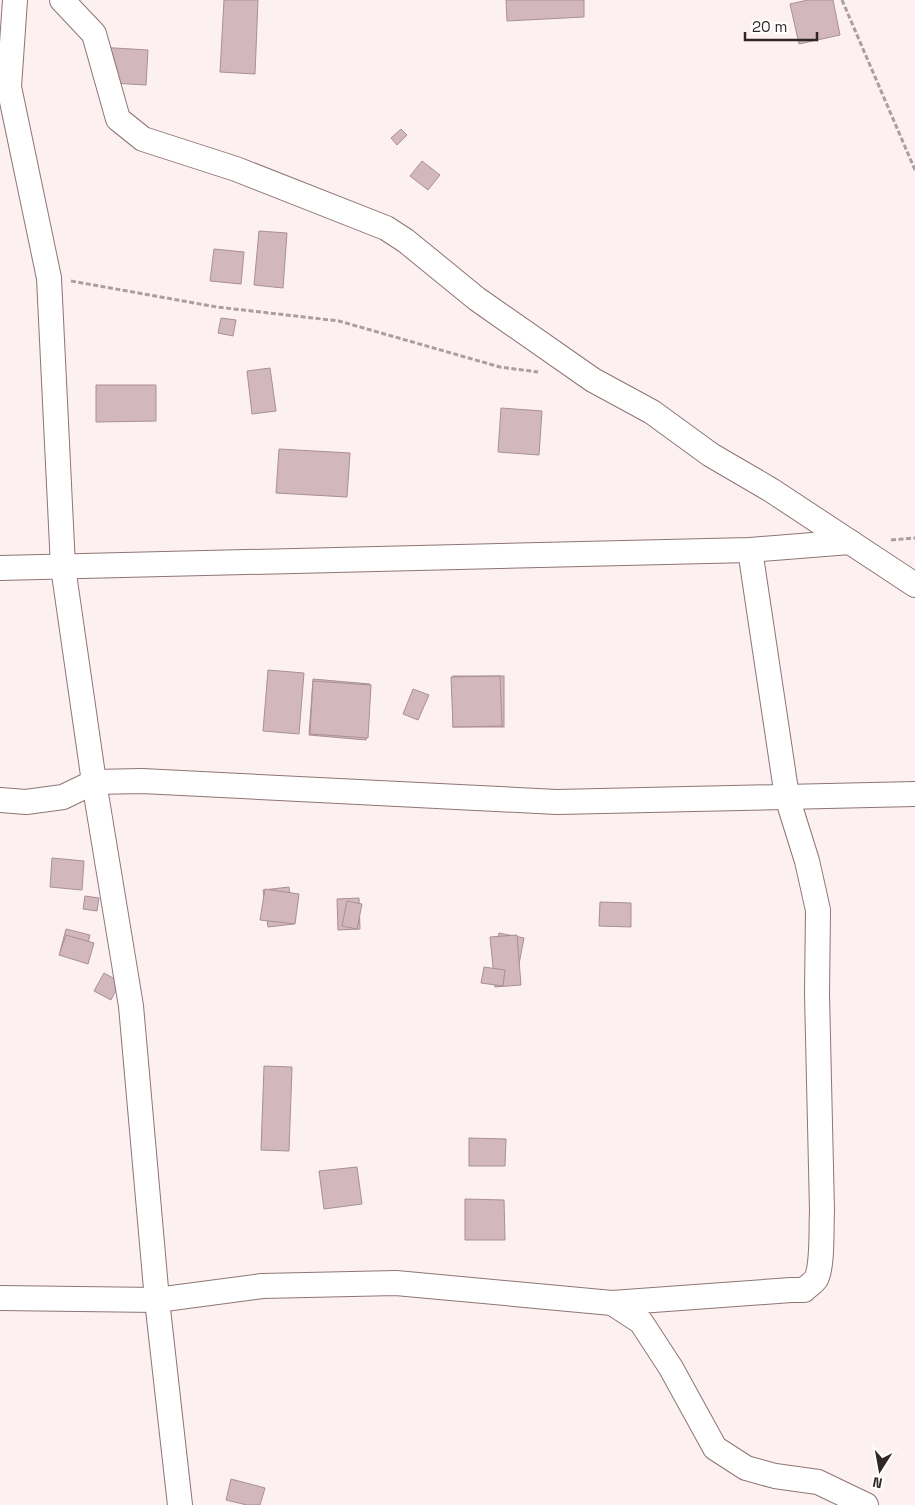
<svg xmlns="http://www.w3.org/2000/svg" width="915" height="1505" font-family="'Space Grotesk',sans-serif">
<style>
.building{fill:#d2b7be;stroke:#a98f96}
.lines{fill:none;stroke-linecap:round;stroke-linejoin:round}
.minor-casing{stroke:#8e7574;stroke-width:26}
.path{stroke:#aa9f9f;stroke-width:3;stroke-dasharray:5 2.5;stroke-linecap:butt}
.minor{stroke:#fff;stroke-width:24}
</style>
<rect width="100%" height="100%" fill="#fcf0f0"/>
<g class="building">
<path d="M224,0H258L255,74L220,72Z"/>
<path d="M506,0H584V17L507,21Z"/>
<path d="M808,0H833L840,35L799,44L790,4Z"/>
<path d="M98,47L148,50L146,85L96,82Z"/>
<path d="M401,129L407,135L397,145L391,138Z"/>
<path d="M422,161L440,175L428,190L410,176Z"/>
<path d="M259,231L287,233L283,288L254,285Z"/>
<path d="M214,249L244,252L241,284L210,281Z"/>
<path d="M221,318L236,320L233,336L218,333Z"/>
<path d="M270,368L276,411L252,414L247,371Z"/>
<path d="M96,385H156V421L96,422Z"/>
<path d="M501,408L542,411L539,455L498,452Z"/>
<path d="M279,449L350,453L347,497L276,493Z"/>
<path d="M268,670L304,673L299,734L263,731Z"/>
<rect x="453" y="676" width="51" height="51"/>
<path d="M500,676L502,726L453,727L451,677Z"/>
<path d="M313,679L370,684L366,740L309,735Z"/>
<path d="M313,681L371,685L368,738L310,734Z"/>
<path d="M413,689L429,695L418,720L403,714Z"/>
<path d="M52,858L84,861L82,890L50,887Z"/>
<path d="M289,887L294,924L268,927L263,890Z"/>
<path d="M265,889L299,894L295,924L260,920Z"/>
<path d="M85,896L99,898L97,911L83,909Z"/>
<path d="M359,898L360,929L338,930L337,899Z"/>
<path d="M347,901L362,904L357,929L342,926Z"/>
<path d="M600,902L631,903V927L599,926Z"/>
<path d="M66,929L90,935L84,958L60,952Z"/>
<path d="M499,933L524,938L519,964L493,959Z"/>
<path d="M66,935L94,943L88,964L59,955Z"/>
<path d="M517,935L521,985L495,987L490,937Z"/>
<path d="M484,967L505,970L503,986L481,983Z"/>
<path d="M104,973L120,982L111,1000L94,991Z"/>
<path d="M264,1066L292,1067L289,1151L261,1150Z"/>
<path d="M469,1138L506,1139L505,1166H469Z"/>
<path d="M357,1167L362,1204L324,1209L319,1171Z"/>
<path d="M465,1199L504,1200L505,1240H465Z"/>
<path d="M231,1479L265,1488L260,1505H247L226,1500Z"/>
</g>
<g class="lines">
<defs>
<g id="minor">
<path d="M15,0L9,87L49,278L63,567L94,782L131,1006L157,1300L180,1505"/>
<path d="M62,0L94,34L118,119L143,139L236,169L386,228L406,241L477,299L593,380L652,412L711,455L771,490L915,585"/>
<path d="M0,568L750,550L850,542"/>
<path d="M0,800L26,802L63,797L94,782L142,781L557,802L915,794"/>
<path d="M0,1298L157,1300L262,1286L396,1283L612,1303L791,1290H804C807,1287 813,1283 816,1279C823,1266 821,1228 822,1211L817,994L818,910L807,861L787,797L750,550"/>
<path d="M612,1303L641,1322L671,1368L715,1448L746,1468L775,1476L818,1482L866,1505"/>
</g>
</defs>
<use href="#minor" class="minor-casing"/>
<g class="path">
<path d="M842,0L915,170"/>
<path d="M71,281L217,307L339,321L500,367L538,372"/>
<path d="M891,540L915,538"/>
</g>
<use href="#minor" class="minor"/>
</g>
<g transform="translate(880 1470) rotate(191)" stroke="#ffffff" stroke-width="4" paint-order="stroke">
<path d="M0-4L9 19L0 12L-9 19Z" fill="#312626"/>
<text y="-8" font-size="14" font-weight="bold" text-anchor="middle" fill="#312626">N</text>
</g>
<path d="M745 32v8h72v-8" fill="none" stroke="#312626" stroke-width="2.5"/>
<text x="752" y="32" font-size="15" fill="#312626" stroke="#ffffff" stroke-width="4" paint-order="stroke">20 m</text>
</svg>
